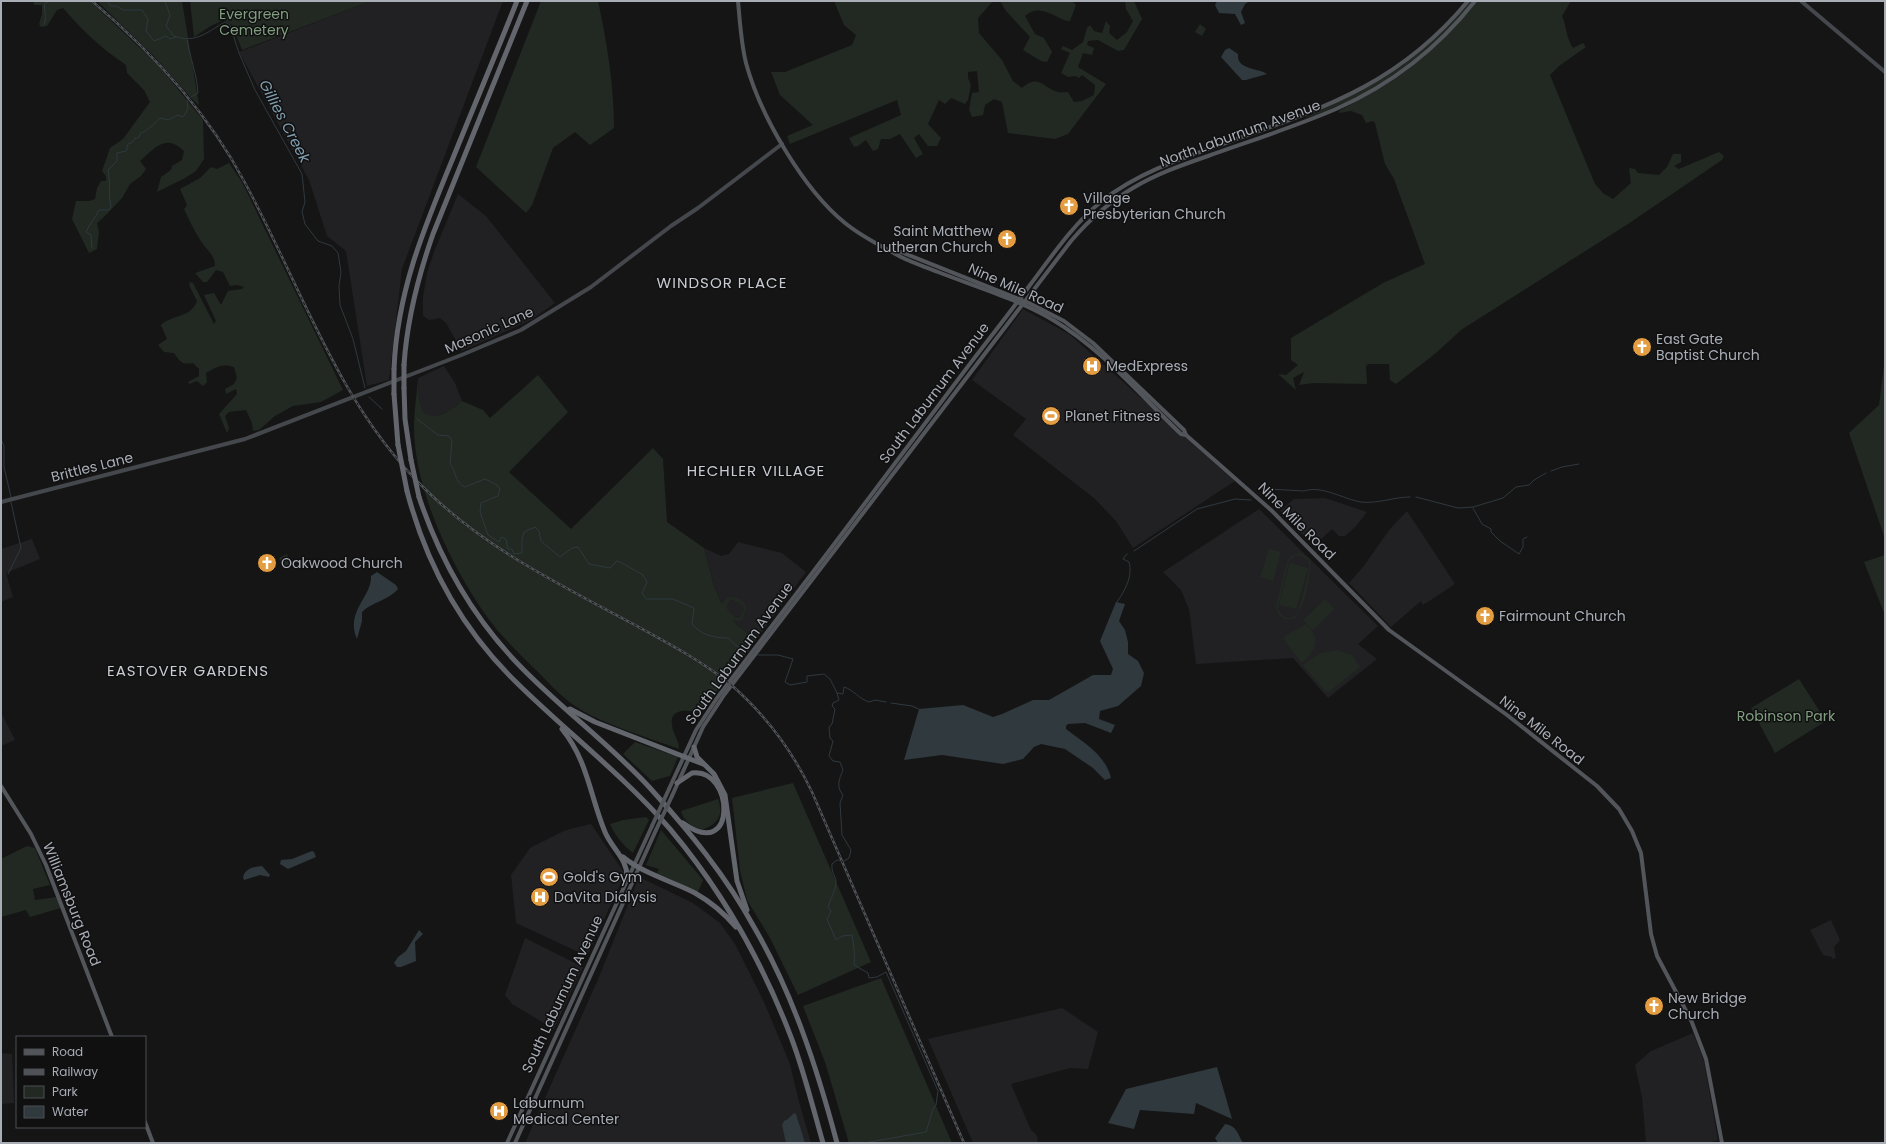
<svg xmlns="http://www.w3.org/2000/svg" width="1886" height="1144" font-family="Poppins,sans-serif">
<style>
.built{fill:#212123}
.green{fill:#212922;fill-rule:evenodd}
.water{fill:#2f393e}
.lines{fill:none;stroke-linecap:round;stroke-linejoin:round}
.stream{stroke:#2f393e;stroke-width:1}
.secondary{stroke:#44474b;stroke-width:4}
.primary{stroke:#52555a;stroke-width:4}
.highway{stroke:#63666c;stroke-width:5}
.rail-casing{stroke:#4f5256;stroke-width:2.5}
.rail{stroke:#101011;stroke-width:1;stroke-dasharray:3;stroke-linecap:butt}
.primary-bridge{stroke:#52555a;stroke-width:4}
.highway-bridge{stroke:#63666c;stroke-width:5}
.labels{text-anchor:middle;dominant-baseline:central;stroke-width:3;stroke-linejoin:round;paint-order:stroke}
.park-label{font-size:14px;fill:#819f80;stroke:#101011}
.street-label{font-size:14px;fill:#a8adb6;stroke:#101011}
.poi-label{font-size:14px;fill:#a8adb6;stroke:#101011;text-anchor:start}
.water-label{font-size:15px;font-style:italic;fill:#819eae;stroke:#101011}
.neighbourhood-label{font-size:15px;letter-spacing:1px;fill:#c8ccd2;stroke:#101011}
</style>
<rect width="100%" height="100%" fill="#151516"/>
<g class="built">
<path d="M371,1H503L402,269L389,380L367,386L346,251L327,236L309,180L239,52Z"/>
<path d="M458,194L486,216L555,303L531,320L462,351L446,323L440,318L429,320L423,316V297L427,273L434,252Z"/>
<path d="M1023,309L1069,334L1235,481L1133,548L1116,521L1095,499L1013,435L1026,419L972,380Z"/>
<path d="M444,366L455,383L462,401L449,411L438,416H429L423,413L419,399L418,378Z"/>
<path d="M1325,498L1367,512L1356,526L1345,536H1339L1332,529L1314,546L1280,511L1294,499Z"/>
<path d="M1259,509L1378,626L1358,644L1377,659L1328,698L1293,658L1196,664L1189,609L1181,590L1163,572Z"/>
<path d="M1407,511L1455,584L1423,605L1421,601L1391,627L1349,583L1363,567L1390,529Z"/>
<path d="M32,539L40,559L6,573L13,597L1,602V549Z"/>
<path d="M738,542L782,553L806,572L756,640L737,625L724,608L714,586L704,548L721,556L729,554Z"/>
<path d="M1,712L15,740L1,746Z"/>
<path d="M591,824L625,874L587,956L516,923L511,875L530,848L566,830Z"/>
<path d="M639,877L693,903L720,923L735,944L764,1002L790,1064L799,1102L811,1143H525L599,977Z"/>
<path d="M1831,920L1840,940L1834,947L1836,958L1832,959V957L1823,955L1810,930Z"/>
<path d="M525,938L583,967L554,1029L512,1004L505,995Z"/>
<path d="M1062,1008L1098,1032L1088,1069L1070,1068L1011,1084L1031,1130L1035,1133L1038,1138L1037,1143H973L928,1039Z"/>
<path d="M1693,1033L1704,1061L1718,1140L1708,1143H1646L1642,1097L1635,1065L1651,1051Z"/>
<path d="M1,1053L12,1054L14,1103L1,1104Z"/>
</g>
<g class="green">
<path d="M33,1H90L159,66L203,120L204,159L196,171L185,178L157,192L161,177L171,170L172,166L182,160L184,151C165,133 155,148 140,161L146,169L141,176L130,184L122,198L106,215L97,223L99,232L97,249L89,253L72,219L76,201H90L95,199L97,188L101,181H106V176L102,171L110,148L123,139L150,102L144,90L127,73L126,65C102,49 82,30 63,8L57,10L47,26L41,27L39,24L42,14V5H34Z"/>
<path d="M97,1H182L199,105L194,101L154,56Z"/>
<path d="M190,1H371L242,50L232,25L223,20L209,27L194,37Z"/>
<path d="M541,1H598C607,43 614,85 614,128L590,145L575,132L553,148L532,205L526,213L476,167Z"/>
<path d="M834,1H993L978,18L979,33L1002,60L1013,81L1022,88C1039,73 1043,88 1058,92C1061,93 1065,92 1068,92L1074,102L1082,101L1094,95L1095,85L1082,75L1079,78L1075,76L1068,77L1061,73L1070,53L1061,49L1063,46L1072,50L1083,42L1087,28L1090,25L1094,31L1102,33L1106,21L1110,26L1109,33L1117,40L1127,32L1133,21L1126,9L1125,1H1134L1142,19L1124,50L1118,51L1098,40L1088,41L1087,45L1094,48L1092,55L1083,53L1078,67L1106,84L1068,134L1055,139L1008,133L1002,102L994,99L985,105L983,115L972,117L969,110L972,93L979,92L977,71L968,72V78L971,85L968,100L965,104L951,98L945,104L939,100L928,124L941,138L937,146H928L919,134L914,138L923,154L916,158L900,134L890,139H881L878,149L873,151L866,140L858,146L854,147L849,138L901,115L897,100L790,144L787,136L813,125L780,95L771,72H785L852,45L856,35L844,25Z"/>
<path d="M1000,1H1072L1076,5L1070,21C1058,21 1041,1 1025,16L1035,34L1044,38L1052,52L1047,62L1041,61L1023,50L1030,37L1006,11Z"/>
<path d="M1470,1H1474C1436,46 1390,83 1337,106C1327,110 1316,116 1305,118L1361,91L1403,65L1445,29Z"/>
<path d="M1477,1H1571L1562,16C1567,27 1566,38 1573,48L1583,43L1586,47L1559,66L1550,75L1595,184L1603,193L1613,199L1631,183L1629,168L1635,169L1638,173L1659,175L1667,167L1673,154H1681V162L1674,166L1679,169L1719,152L1724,156L1722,160L1628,224L1461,330L1436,353L1396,384L1390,380L1389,364H1368L1366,366L1367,384L1314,383L1299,385L1304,372L1293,378L1296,390L1278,374L1286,375L1298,365L1291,360V338L1383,283L1425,264L1394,179L1385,164L1375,123L1373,121L1366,123L1362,115L1351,111L1339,113V111C1394,81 1439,51 1477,1Z"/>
<path d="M1200,24L1206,29L1202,36L1195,32Z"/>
<path d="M229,163L242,182L343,390L321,402L293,406L275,416L259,430L253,431L252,423L246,410L229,412L225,416L229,428L227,433L219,414L237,394L236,389L226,394L225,389L234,384L237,378L234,367C223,363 216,367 206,373L207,382L203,386L197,381L189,384L188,382L199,376V369L193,363C182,365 180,362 174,353L164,352L158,345L167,339L161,325C173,314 191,318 197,301L189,285L190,282L193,283L214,324L216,321L204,295L214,293L221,305L228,291L242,289L244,287L237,285L230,286L223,272L216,270L207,282H203L195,273L215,266C215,254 204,248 199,238C193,229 189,219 184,209L187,205L180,189L200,178L211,167L217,169Z"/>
<path d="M1885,357V539L1849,433L1879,405Z"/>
<path d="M538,375L568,412L509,472L571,529L653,448L663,459L667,522L704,548L714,586L722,604L727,598C733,595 743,600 746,606L743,619L739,621L733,620L737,625L756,640L700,713C690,710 669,707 672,725C673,734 679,740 679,749C647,737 594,722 568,701C558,693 549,683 540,674C521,655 500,636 485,614C450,564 414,488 414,427C414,411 417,394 418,378L419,399L423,412C437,422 451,410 462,401L483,410L490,418ZM732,599L743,605L744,610L740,618H735L727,609V603Z"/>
<path d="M1269,549L1281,552L1273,581L1260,577Z"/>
<path d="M1300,553L1309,558C1314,568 1303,613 1294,619H1285L1278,614L1276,606L1287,562L1292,555ZM1299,555L1307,559C1308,561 1309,562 1309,565C1310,570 1300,606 1298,612C1292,623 1279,617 1278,607L1289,561L1293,557Z"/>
<path d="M287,554L291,564L282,568L279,558Z"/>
<path d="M1885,555V615L1864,562Z"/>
<path d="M1290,563L1308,568L1296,609L1279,605Z"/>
<path d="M1325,599L1334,609L1313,630L1303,620Z"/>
<path d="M1306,624C1321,639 1317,649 1302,663L1284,640L1285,636Z"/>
<path d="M1337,650L1352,655L1360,667L1329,692L1325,691L1303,665L1321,653Z"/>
<path d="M1799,679L1826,721L1775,753L1751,708Z"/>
<path d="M635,742L678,757L670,776L652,781L623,754Z"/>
<path d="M793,783L871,962L798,995L770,938L747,900L740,870L732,798Z"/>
<path d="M718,799C724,815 718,824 702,830C692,826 684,822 681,811Z"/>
<path d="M646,817L649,820L633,853C622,844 616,837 610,824L623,820Z"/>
<path d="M661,830L703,880L698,892L657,873L659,869L646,865Z"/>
<path d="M27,846L35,848L50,885L33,889L35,900L57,897L61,908L30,917L26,910L1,917V859Z"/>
<path d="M881,978L952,1143H849L825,1062L803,1006Z"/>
</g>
<g class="water">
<path d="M1217,1H1250L1245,4L1241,12L1245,23L1241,25L1235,14L1219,13L1215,5Z"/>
<path d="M1229,48L1238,54C1236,70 1259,68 1267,74L1246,80H1242L1221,57L1225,50Z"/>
<path d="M377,572L396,585L398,589C389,600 372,602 362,612V621L357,639C345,611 372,597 371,576Z"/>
<path d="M1116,602L1125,604L1119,621L1125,630L1128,642V654L1138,661L1144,673L1141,686L1118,706L1100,711L1099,719L1115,725L1111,733L1085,723L1068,724L1066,726V729C1084,743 1105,754 1111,778L1105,780L1093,768L1065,749L1041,744L1034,747L1023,759L1003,764L942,755L904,760L919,709L963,705L993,717L1002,714L1033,700H1049L1093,675H1111L1113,669L1100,641Z"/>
<path d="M312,851L314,852L316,857L288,869L280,864L281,860L292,859Z"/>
<path d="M262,866L270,875L269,877L260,875L244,880L243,877C246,868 253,867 262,866Z"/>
<path d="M419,930L423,934L415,942L416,961L401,967H397L394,963L398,957L406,951Z"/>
<path d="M1217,1067L1232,1119L1196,1103L1194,1114L1140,1110L1134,1129L1108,1123L1126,1089Z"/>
<path d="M794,1113L796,1114L805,1143H786L782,1125L784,1121L788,1119Z"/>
<path d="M1225,1124C1236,1125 1238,1134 1243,1143H1218L1215,1138Z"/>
</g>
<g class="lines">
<g class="stream">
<path d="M107,1L111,6H116L123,10H142L148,19L146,31L154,41L166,36L170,39L176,37"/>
<path d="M113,1H116"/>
<path d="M165,1L170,15L166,26L174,36C196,44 207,32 225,22L230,25L239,53L255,90L302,174L305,202L302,212L305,224L318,241L332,246L338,253L341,272L339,286L340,305L353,339L365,388"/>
<path d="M44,24C48,17 43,11 45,3L51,1"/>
<path d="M187,40C190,58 197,74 198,93L191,97"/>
<path d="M92,248L91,235L86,232C90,223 95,218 99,210H109L111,207C108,194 111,184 108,170L117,161V153L126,151L128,144L133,142L135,138H138L141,133C145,132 157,122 160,118L168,120L178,115L183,117L188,109L187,100"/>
<path d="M369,397L382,409"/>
<path d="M417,419L438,435L449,436L452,441L450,464C457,472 454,482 465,487L485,479L497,485L500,489L498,496L481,503L480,512L488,535L499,542L501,537L506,539L508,549H512L514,554L522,553V540L524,532L535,527L539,531L541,541L560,557L572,548L578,547L589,564L610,568L617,561L620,562L643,575L647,582L642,593L646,599H673L694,608L692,624C701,635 714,638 728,638L739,648L748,651"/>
<path d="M1,439L4,446V467L11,497"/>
<path d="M1551,471L1562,467L1579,464"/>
<path d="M1262,493L1268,489L1304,491C1322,485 1343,499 1361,502C1377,504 1394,497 1410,497"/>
<path d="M1416,497L1458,508L1473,507L1503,498L1516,487L1529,485L1534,480L1546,473"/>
<path d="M1473,508L1482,524L1491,529V532L1500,541L1519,554L1523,547V539L1527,537"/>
<path d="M1134,551L1197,509L1235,499L1251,500"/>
<path d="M8,574L21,548L11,502"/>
<path d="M1117,602C1125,590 1133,577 1129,562L1123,559L1127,554"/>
<path d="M758,655H778L793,659L785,682L790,685L807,682V676L824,674L830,679L837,693L843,694L844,687C854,690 859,699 869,702L875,700L886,702"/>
<path d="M837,693L839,700L833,703L832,706L835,709L832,724L829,727L830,738L833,741L829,756L833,761L840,762L843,770C839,779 836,787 843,795L840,803L842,835L851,850L849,858L844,861L837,860L832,864C831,873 836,876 836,882C836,891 830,899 828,907L831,911L827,919L836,940L842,936L852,935C854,945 855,955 854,965L868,973L869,978L877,977L886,972L938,1091L936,1105L933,1109L926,1132L864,1143"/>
<path d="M891,703L912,706L919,709"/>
</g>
<g class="secondary">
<path d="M1801,1L1885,72"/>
<path d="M1,502L245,439L464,354L521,330L591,287L671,226L698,208L782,144"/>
</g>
<g class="primary">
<path d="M738,1C740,22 741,43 746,63C760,115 803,189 845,223C862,237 883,247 901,257C913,263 926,267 938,272C976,287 1018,299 1053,320C1102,349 1140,395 1181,434L1186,435L1271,510L1389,630L1507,715L1597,786L1619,809L1632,831L1641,853L1651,934L1657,956L1691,1020L1706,1059L1722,1143"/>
<path d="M894,251L901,252L1029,303L1064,321L1093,343L1184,430L1186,435"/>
<path d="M1,786L31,834L46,865L112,1037"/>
<path d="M669,789L696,730L717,698C800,590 881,482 963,373C985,344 1008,315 1030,285C1052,256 1073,224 1102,201C1140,171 1186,157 1231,141C1327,107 1400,83 1468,1"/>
<path d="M672,796L703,727L724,695L1071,241C1089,220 1109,202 1133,188C1156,174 1182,165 1208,156C1250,141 1294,127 1336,109C1390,85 1438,48 1475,1"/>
<path d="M145,1122L153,1143"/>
<path d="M507,1143L652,826"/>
<path d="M515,1143L656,830"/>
</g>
<g class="highway">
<path d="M404,365C407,319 418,277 433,234L527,1"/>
<path d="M394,369C397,292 424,228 453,158C474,106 496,54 517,1"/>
<path d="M404,388L405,419L411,460"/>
<path d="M394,394L398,445"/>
<path d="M407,491C426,564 463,631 518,684C568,733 624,776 670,829C722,891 762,961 791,1037C804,1071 813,1108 823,1143"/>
<path d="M419,497C440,560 472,616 518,664C560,708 610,744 650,788C689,831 726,876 754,927C793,994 817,1068 837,1143"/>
<path d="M570,709L595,722L703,764"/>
<path d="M562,729C588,761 590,796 605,832C612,849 628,859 627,878"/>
<path d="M694,747L697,757L714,774L725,795L737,881L747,910"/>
<path d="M677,783L692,773C734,767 738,863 683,823"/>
<path d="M623,857C644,874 672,881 695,893C711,902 724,913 736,927"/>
</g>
<defs>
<path id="rail" d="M92,1C152,52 207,111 244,181C301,285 337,403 424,488C484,548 561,585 635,625C668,643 700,660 729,683C764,713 792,750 812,792L964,1143"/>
</defs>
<use href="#rail" class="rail-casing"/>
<use href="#rail" class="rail"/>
<g class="primary-bridge">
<path d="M652,826L669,789"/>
<path d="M656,830L672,796"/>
</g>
<g class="highway-bridge">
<path d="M394,369V394"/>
<path d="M404,388V365"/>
<path d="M398,445L407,491"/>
<path d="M411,460L419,497"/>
</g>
</g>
<defs>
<symbol id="church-disc" viewBox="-11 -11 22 22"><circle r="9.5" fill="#e39c40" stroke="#101011"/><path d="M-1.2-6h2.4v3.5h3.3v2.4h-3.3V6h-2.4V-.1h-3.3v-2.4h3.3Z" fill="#fff"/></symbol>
<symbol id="hospital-disc" viewBox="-11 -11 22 22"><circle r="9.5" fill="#e39c40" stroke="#101011"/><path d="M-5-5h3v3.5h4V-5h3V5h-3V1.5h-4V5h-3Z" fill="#fff"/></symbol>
<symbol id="stadium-disc" viewBox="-11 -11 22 22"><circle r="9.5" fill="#e39c40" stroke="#101011"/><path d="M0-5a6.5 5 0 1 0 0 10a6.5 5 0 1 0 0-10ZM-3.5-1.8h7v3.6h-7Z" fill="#fff"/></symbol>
</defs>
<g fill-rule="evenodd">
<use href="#church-disc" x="1058" y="195" width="22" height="22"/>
<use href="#church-disc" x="996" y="228" width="22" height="22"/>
<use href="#church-disc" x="1631" y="336" width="22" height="22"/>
<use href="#hospital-disc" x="1081" y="355" width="22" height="22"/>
<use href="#stadium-disc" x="1040" y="405" width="22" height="22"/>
<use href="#church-disc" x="256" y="552" width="22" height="22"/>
<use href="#church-disc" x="1474" y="605" width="22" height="22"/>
<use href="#stadium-disc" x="538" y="866" width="22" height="22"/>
<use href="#hospital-disc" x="529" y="886" width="22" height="22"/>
<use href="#church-disc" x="1643" y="995" width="22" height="22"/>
<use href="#hospital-disc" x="488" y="1100" width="22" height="22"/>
</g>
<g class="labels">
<g class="park-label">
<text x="254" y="14">Evergreen<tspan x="254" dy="16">Cemetery</tspan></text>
<text x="1786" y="716">Robinson Park</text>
</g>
<g class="street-label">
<text transform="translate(1240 133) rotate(-20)">North Laburnum Avenue</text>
<text transform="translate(1016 288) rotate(24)">Nine Mile Road</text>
<text transform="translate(489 330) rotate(-24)">Masonic Lane</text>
<text transform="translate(934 393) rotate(-53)">South Laburnum Avenue</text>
<text transform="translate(92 467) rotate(-14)">Brittles Lane</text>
<text transform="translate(1297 521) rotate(45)">Nine Mile Road</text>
<text transform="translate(739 653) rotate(-54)">South Laburnum Avenue</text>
<text transform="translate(1542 730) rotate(38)">Nine Mile Road</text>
<text transform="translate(72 904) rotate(68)">Williamsburg Road</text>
<text transform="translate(562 994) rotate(-65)">South Laburnum Avenue</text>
</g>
<g class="poi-label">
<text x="1083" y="198">Village<tspan x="1083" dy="16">Presbyterian Church</tspan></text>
<text x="993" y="231" text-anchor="end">Saint Matthew<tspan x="993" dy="16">Lutheran Church</tspan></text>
<text x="1656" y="339">East Gate<tspan x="1656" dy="16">Baptist Church</tspan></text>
<text x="1106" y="366">MedExpress</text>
<text x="1065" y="416">Planet Fitness</text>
<text x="281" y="563">Oakwood Church</text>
<text x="1499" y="616">Fairmount Church</text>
<text x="563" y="877">Gold's Gym</text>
<text x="554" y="897">DaVita Dialysis</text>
<text x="1668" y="998">New Bridge<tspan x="1668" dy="16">Church</tspan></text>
<text x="513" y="1103">Laburnum<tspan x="513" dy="16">Medical Center</tspan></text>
</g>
<g class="water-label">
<text transform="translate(285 121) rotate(62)">Gillies Creek</text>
</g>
<g class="neighbourhood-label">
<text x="722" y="282">WINDSOR PLACE</text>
<text x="756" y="470">HECHLER VILLAGE</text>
<text x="188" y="670">EASTOVER GARDENS</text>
</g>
</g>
<rect width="1886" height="1144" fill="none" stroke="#a8adb6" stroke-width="4"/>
<rect x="16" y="1036" width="130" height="92" fill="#101011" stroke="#4d4f53"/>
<rect x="24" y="1049" width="20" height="6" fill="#52555a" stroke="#4d4f53"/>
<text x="52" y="1056" font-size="12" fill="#a8adb6">Road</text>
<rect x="24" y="1069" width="20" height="6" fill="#4f5256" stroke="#4d4f53"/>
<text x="52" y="1076" font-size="12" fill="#a8adb6">Railway</text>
<rect x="24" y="1086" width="20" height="12" fill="#212922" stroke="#4d4f53"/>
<text x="52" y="1096" font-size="12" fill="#a8adb6">Park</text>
<rect x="24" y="1106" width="20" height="12" fill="#2f393e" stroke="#4d4f53"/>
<text x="52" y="1116" font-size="12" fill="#a8adb6">Water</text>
</svg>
